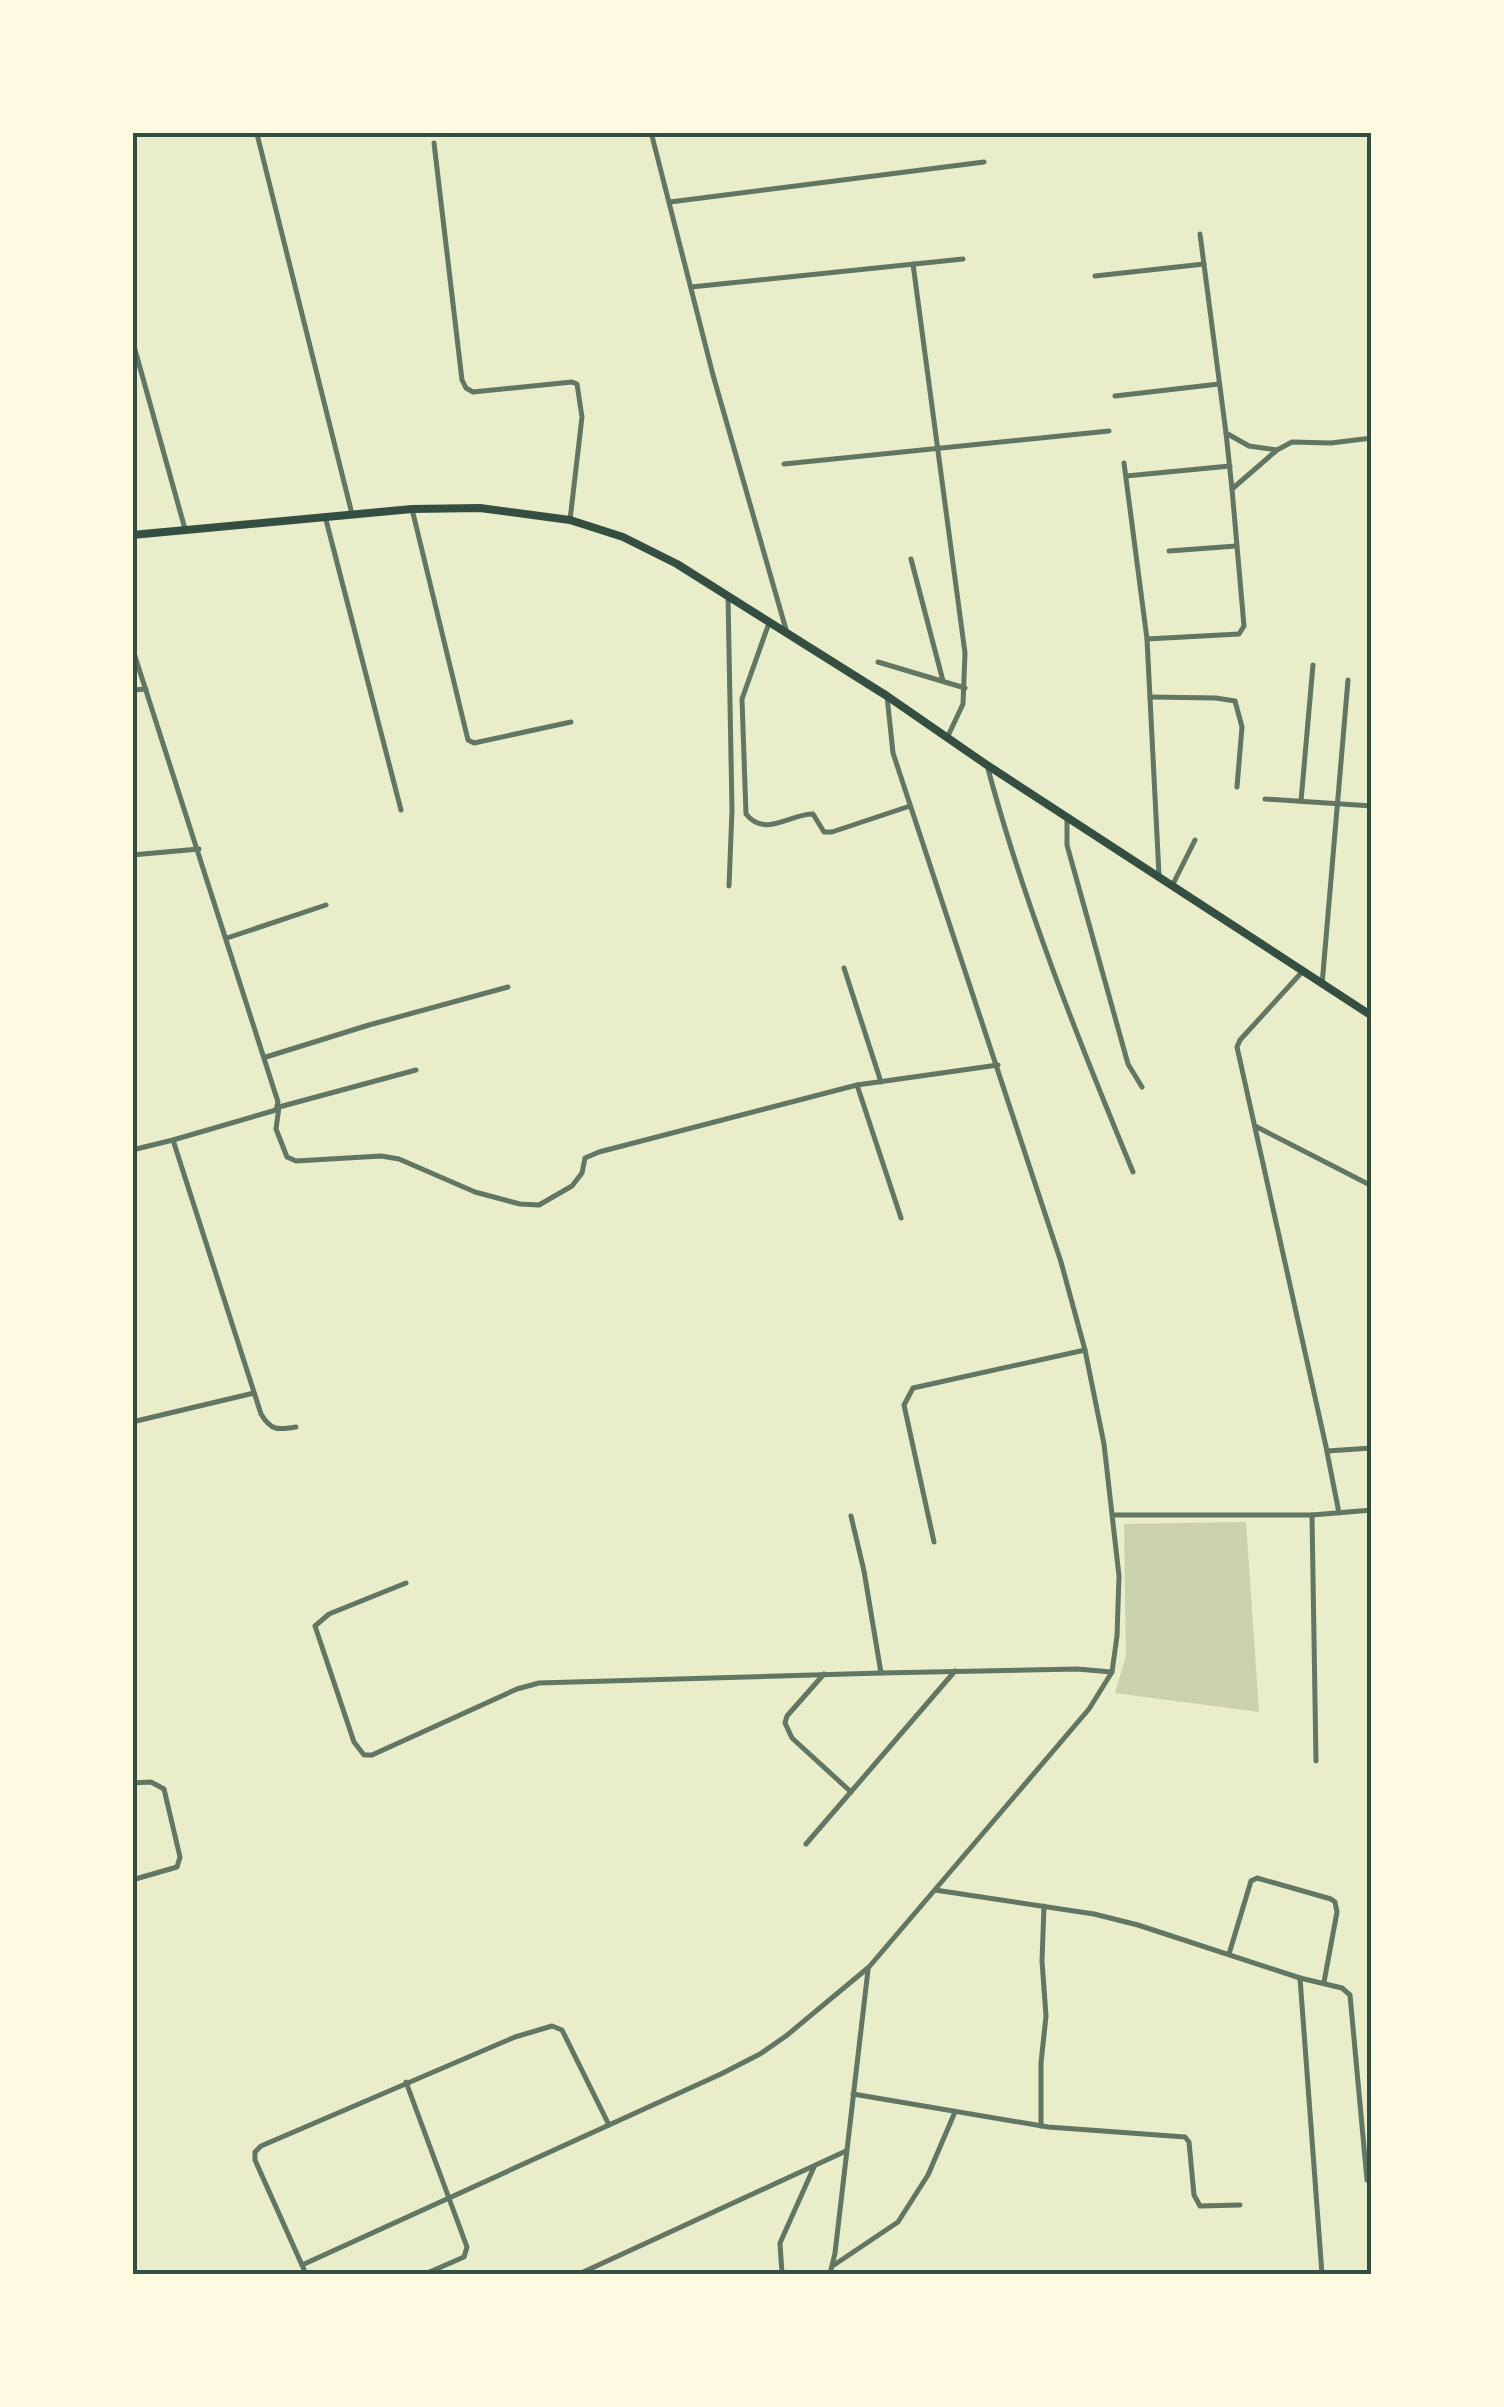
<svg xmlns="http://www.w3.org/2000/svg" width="1504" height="2407" font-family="'Source Sans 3',sans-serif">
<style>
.green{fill:#cad2ad}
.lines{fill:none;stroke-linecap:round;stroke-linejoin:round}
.minor{stroke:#617663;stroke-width:5}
.secondary{stroke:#344e41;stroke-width:8}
.neatline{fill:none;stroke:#344e41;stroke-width:4}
</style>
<rect width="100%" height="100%" fill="#e9edc9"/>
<path class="green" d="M1246,1522L1259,1712L1115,1693L1126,1656L1124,1524Z"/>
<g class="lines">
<g class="minor">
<path d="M651,132L713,375L787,633"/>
<path d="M257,134L352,514"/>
<path d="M434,143L462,380L466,388L473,392L572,382L577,384L582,417L570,520"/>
<path d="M670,202L984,162"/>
<path d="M1200,234L1226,433L1249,446L1277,450"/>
<path d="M913,264L965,653L963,704L947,738"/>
<path d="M1095,276L1204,264"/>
<path d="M691,287L963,259"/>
<path d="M132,339L185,529"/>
<path d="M1115,396L1219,384"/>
<path d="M1226,433L1232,489"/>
<path d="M1124,463L1147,639"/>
<path d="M784,464L1109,431"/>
<path d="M1126,476L1230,466"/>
<path d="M412,509L468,740L474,743L571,722"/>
<path d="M325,516L401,810"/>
<path d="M1169,551L1236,546"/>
<path d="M911,559L943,681"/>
<path d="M728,596L732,810L729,886"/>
<path d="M769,623L742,699L746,814C765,838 789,814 813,814L824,832H832L910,806"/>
<path d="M132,647L278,1102L276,1110L173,1140L261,1414C271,1431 278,1430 296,1427"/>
<path d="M878,662L965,688"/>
<path d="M132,690L146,689"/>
<path d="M1150,697L1216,698L1235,701L1242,727L1237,787"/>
<path d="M987,765C1024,904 1078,1039 1133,1172"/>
<path d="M1265,799L1372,806"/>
<path d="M1301,801L1313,665"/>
<path d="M1067,819V845L1128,1064L1142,1087"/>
<path d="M132,855L199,849"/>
<path d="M1159,875L1147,639L1239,634L1244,626L1232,489L1277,450L1292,442L1331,443L1372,438"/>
<path d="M1173,884L1195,840"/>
<path d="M227,938L326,905"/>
<path d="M844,968L881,1082"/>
<path d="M1302,972L1240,1040L1237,1047L1327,1451L1372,1448"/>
<path d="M1322,985L1348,680"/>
<path d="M266,1057L369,1025L508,987"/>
<path d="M416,1070L279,1107L276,1129L287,1157L296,1161L381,1156L399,1159L475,1192L520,1204L539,1205L572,1186L582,1173L585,1158L599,1152L857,1085L998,1065"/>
<path d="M857,1085L901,1218"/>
<path d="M1255,1126L1372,1186"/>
<path d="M132,1150L173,1140"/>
<path d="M132,1422L254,1393"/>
<path d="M1327,1452L1339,1513"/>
<path d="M1115,1515H1312L1316,1761"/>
<path d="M1312,1515L1372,1510"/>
<path d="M851,1516L864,1571L881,1673"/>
<path d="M934,1542L904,1405L913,1388L1085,1350"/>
<path d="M406,1583L329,1614L315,1626L354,1742L364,1755H372L517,1689L539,1683L881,1673L1077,1669L1112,1672"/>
<path d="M824,1674L787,1716L785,1723L792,1738L851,1792"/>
<path d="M132,1783L151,1782L164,1789L180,1857L177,1867L132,1880"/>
<path d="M806,1844L955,1671"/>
<path d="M935,1890L1094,1914L1138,1925L1300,1978L1322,2274"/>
<path d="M1229,1954L1251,1881L1257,1878L1331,1899L1335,1902L1337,1912L1324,1982"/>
<path d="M1300,1978L1342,1988L1350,1995L1367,2180L1372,2183"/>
<path d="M406,2082L467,2247L464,2257L425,2274"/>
<path d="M853,2094L1048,2127L1185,2137L1189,2142L1194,2195L1200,2206L1240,2205"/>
<path d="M1041,2126V2063L1046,2016L1042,1961L1044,1906"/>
<path d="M302,2265L721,2074L760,2054L786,2036L869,1967L1089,1709L1112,1672L1117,1636L1119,1576L1104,1444L1085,1350L1061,1262L893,753L887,696"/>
<path d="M834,2265L898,2222L928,2175L955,2112"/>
<path d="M306,2274L255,2160V2152L261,2146L515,2037L552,2026L562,2030L609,2125"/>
<path d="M579,2274L846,2151"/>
<path d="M782,2274L780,2243L814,2167"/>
<path d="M830,2274L835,2253L868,1970"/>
</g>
<path class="secondary" d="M132,535L412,509L480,508L570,520L623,537L677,564L887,696L987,765L1372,1016"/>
</g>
<rect width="1504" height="2407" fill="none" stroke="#fefae0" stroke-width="270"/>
<rect x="135" y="135" width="1234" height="2137" class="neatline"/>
</svg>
